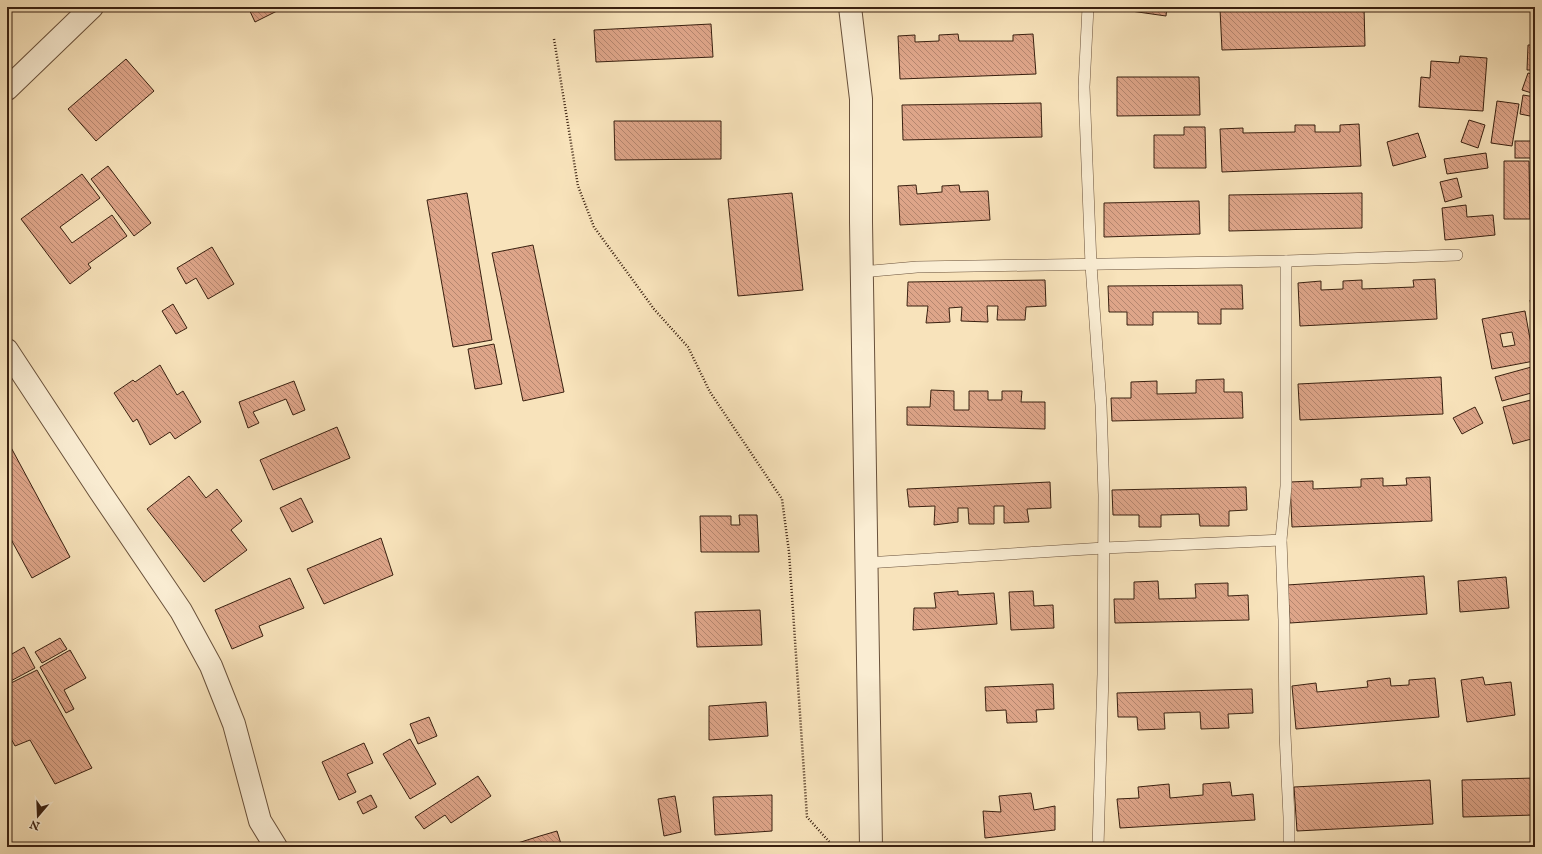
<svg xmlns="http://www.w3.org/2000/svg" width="1542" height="854" font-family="'IM FELL English',serif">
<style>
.building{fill:url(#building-back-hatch);stroke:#392010;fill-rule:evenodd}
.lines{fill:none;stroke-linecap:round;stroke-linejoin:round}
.service-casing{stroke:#69513b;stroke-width:12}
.minor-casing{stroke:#69513b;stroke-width:24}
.path{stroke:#392010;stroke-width:2.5;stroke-dasharray:1 2;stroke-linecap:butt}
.service{stroke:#faedd3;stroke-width:11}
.minor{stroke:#faedd3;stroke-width:22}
</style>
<defs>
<pattern id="building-back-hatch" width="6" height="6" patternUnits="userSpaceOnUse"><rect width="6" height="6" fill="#dea589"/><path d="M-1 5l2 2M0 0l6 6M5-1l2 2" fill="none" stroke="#b5866f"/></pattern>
</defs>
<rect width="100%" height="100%" fill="#f8e3bb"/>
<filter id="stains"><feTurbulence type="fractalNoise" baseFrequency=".005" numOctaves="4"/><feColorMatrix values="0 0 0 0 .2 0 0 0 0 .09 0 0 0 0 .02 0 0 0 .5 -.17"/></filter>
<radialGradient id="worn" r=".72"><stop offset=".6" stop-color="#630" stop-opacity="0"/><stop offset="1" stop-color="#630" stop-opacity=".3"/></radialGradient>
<g class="building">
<path d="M248,7H285L255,22Z"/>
<path d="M1132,7H1167L1166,16L1131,11Z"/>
<path d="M1285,7H1364L1365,46L1222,50L1220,9Z"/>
<path d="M711,24L713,57L596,62L594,30Z"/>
<path d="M958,34L959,41H1013V35L1033,34L1036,74L900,79L898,36L915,35V42L939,41V35Z"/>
<path d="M1528,45H1535V70H1527Z"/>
<path d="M1460,56L1487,58L1483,111L1419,107L1421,77L1430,78L1431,61L1459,63Z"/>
<path d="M126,59L154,91L96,141L68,109Z"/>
<path d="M1528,73L1535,75V94L1522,90Z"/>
<path d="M1117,77H1199L1200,115L1117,116Z"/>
<path d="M1523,95L1535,97V117L1520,114Z"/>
<path d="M1497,101L1519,104L1512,146L1491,143Z"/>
<path d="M1041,103L1042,137L903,140L902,105Z"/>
<path d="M1469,120L1485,125L1478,148L1461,142Z"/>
<path d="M614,121H721V159L615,160Z"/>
<path d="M1359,124L1361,166L1222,172L1220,129L1243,128V133L1295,132V125H1315V132H1340V125Z"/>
<path d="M1184,127H1205L1206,168H1154V135H1184Z"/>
<path d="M1418,133L1426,157L1393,166L1387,142Z"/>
<rect x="1515" y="141" width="20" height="17"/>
<path d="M1486,153L1488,168L1447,174L1444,159Z"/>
<path d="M1504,161H1529L1530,219H1504Z"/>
<path d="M108,166L151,223L134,236L91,179Z"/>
<path d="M82,174L100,198L60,227L72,243L112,215L127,236L88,264L91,268L70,284L21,219Z"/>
<path d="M1457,178L1462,197L1445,202L1440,182Z"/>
<path d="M916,185L917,194L942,192V186L959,185L960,192L988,191L990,220L900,225L898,186Z"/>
<path d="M467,193L492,340L453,347L427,200Z"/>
<path d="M792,193L803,290L738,296L728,199Z"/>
<path d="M1362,193V228L1229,231V195Z"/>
<path d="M1199,201L1200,234L1104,237V203Z"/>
<path d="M1466,205L1467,217L1493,215L1495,235L1445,240L1442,208Z"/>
<path d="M533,245L564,392L523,401L492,253Z"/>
<path d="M212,247L234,284L208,299L196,278L186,284L177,268Z"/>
<path d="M1435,279L1437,319L1300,326L1298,283L1321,281V290L1343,289V281L1362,280V289L1414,287L1413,280Z"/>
<path d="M1045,280L1046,306L1026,307L1025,320H997L998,306H987L988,322L961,321L962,307L949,308L950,322L926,323L928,306H907L908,282Z"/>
<path d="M1242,285L1243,309H1221V324H1198V312H1153V325H1127V312H1109L1108,286Z"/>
<path d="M1535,299V330L1530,300Z"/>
<path d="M173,304L187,328L176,334L162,311Z"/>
<path d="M1525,311L1534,361L1492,369L1482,319ZM1512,332L1515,345L1503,347L1500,334Z"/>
<path d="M494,344L502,384L475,389L468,349Z"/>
<path d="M160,365L177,395L183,391L201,422L175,439L170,432L150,445L137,419L133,422L114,393L133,380L135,382Z"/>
<path d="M1535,366V392L1502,401L1495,377Z"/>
<path d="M1441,377L1443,414L1300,420L1298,384Z"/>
<path d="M1224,379V392H1242L1243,418L1112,421L1111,398H1131V382L1157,381V394L1196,393V380Z"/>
<path d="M294,381L305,410L293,415L286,399L253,412L259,423L248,428L239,402Z"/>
<path d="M931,390L954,391V410H969V391H988V400H1002V391H1022L1021,402H1045V429L907,425V407H930Z"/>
<path d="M1535,399V438L1513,444L1503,407Z"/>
<path d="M1475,407L1483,423L1462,434L1453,418Z"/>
<path d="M337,427L350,458L273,490L260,460Z"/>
<path d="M7,440L70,557L32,578L7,532Z"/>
<path d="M189,476L206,498L217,489L242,521L231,530L247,550L204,582L147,509Z"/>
<path d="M1430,477L1432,521L1292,527L1290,482L1313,481V489L1361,487V479L1383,478V486L1407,485L1406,478Z"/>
<path d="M1050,482L1051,508L1027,509L1029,522L1004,523V506H994V524H969L968,508H958V522L934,525L935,506L909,507L907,489Z"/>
<path d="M1246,487L1247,510L1229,511V526H1200L1199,514L1161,515V527H1139V515H1113L1112,490Z"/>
<path d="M301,498L313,522L292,532L280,508Z"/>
<path d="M739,515H757L759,552H701L700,516H731V525H740Z"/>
<path d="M381,538L393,575L324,604L307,569Z"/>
<path d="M1535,546V555H1534L1532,547Z"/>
<path d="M1424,576L1427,614L1290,623L1287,585Z"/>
<path d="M1506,577L1509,608L1460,612L1458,581Z"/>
<path d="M290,578L304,608L259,626L263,636L232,649L215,610Z"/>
<path d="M1158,581L1159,599L1196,598L1195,584L1228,583V596L1248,595L1249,620L1115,623L1114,599H1134V582Z"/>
<path d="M958,591V595L994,593L997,624L913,630L914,608H936L934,593Z"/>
<path d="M1033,591L1034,606L1053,605L1054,628L1011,630L1009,592Z"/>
<path d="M760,610L762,645L697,647L695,612Z"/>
<path d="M60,638L67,649L42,663L35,652Z"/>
<path d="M7,641L12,654L24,647L35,668L7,683Z"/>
<path d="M70,650L86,678L64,690L74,709L66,713L40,667Z"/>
<path d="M37,670L92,768L55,784L30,740L15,746L7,731V685Z"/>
<path d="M1483,677L1485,685L1511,682L1515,715L1467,722L1461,680Z"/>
<path d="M1390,678L1391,686L1409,685V680L1435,678L1439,717L1296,729L1292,686L1316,683L1317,692L1368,687L1367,681Z"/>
<path d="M1053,684L1054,709L1036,710L1037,722L1007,723L1006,710L986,711L985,687Z"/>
<path d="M1252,689L1253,713L1228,714L1229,728L1201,729L1200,712L1164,713L1165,729L1138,730L1137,717H1118L1117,693Z"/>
<path d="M766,702L768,736L709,740V706Z"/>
<path d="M429,717L437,736L418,744L410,724Z"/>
<path d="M410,739L436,784L410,799L383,754Z"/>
<path d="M364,743L373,763L347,774L356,792L339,800L322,762Z"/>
<path d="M478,776L491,796L451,823L445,815L424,829L415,817Z"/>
<path d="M1535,778V815L1463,817L1462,780Z"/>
<path d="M1430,780L1433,824L1297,831L1294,787Z"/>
<path d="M1230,782L1232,796L1253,794L1255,820L1120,828L1117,799L1139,798L1138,787L1169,784L1170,798L1203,795V784Z"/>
<path d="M1031,793L1034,810L1055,806V830L985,838L983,811L1001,812L999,796Z"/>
<path d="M371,795L377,807L363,814L357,802Z"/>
<path d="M772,795V831L715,835L713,797Z"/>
<path d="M675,796L681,832L664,836L658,799Z"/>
<path d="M557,831L562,847H505L540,836Z"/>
</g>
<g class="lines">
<defs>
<g id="service">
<path d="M1088,7L1084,87L1091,265L1101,405L1104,495L1103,674L1098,847"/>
<path d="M1286,261V486L1281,540L1284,620L1285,734L1289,817V847"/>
<path d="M861,272L917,267L1286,261L1457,255"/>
<path d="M866,563L1104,548L1281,540"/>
</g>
<g id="minor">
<path d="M850,7L861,99V222L871,847"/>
<path d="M7,89L92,7"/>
<path d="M7,350L99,490L181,611L211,666L234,724L260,821L276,847"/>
</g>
</defs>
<use href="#service" class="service-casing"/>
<use href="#minor" class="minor-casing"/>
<path class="path" d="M554,39L578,186L594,227L654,309L688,347L710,392L782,499L789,552L807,817L834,847"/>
<use href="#service" class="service"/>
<use href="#minor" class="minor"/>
</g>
<rect width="1542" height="854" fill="none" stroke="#f8e3bb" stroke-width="24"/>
<rect x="8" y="8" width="1526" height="838" fill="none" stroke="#392010" stroke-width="2"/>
<rect x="12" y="12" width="1518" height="830" fill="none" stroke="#392010"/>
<g transform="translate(38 816) rotate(199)" stroke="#faedd3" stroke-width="3" paint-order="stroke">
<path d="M0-3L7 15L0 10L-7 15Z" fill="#392010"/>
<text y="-6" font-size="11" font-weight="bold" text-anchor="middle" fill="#392010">N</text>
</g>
<rect width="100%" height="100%" filter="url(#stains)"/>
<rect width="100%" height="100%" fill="url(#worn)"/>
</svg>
